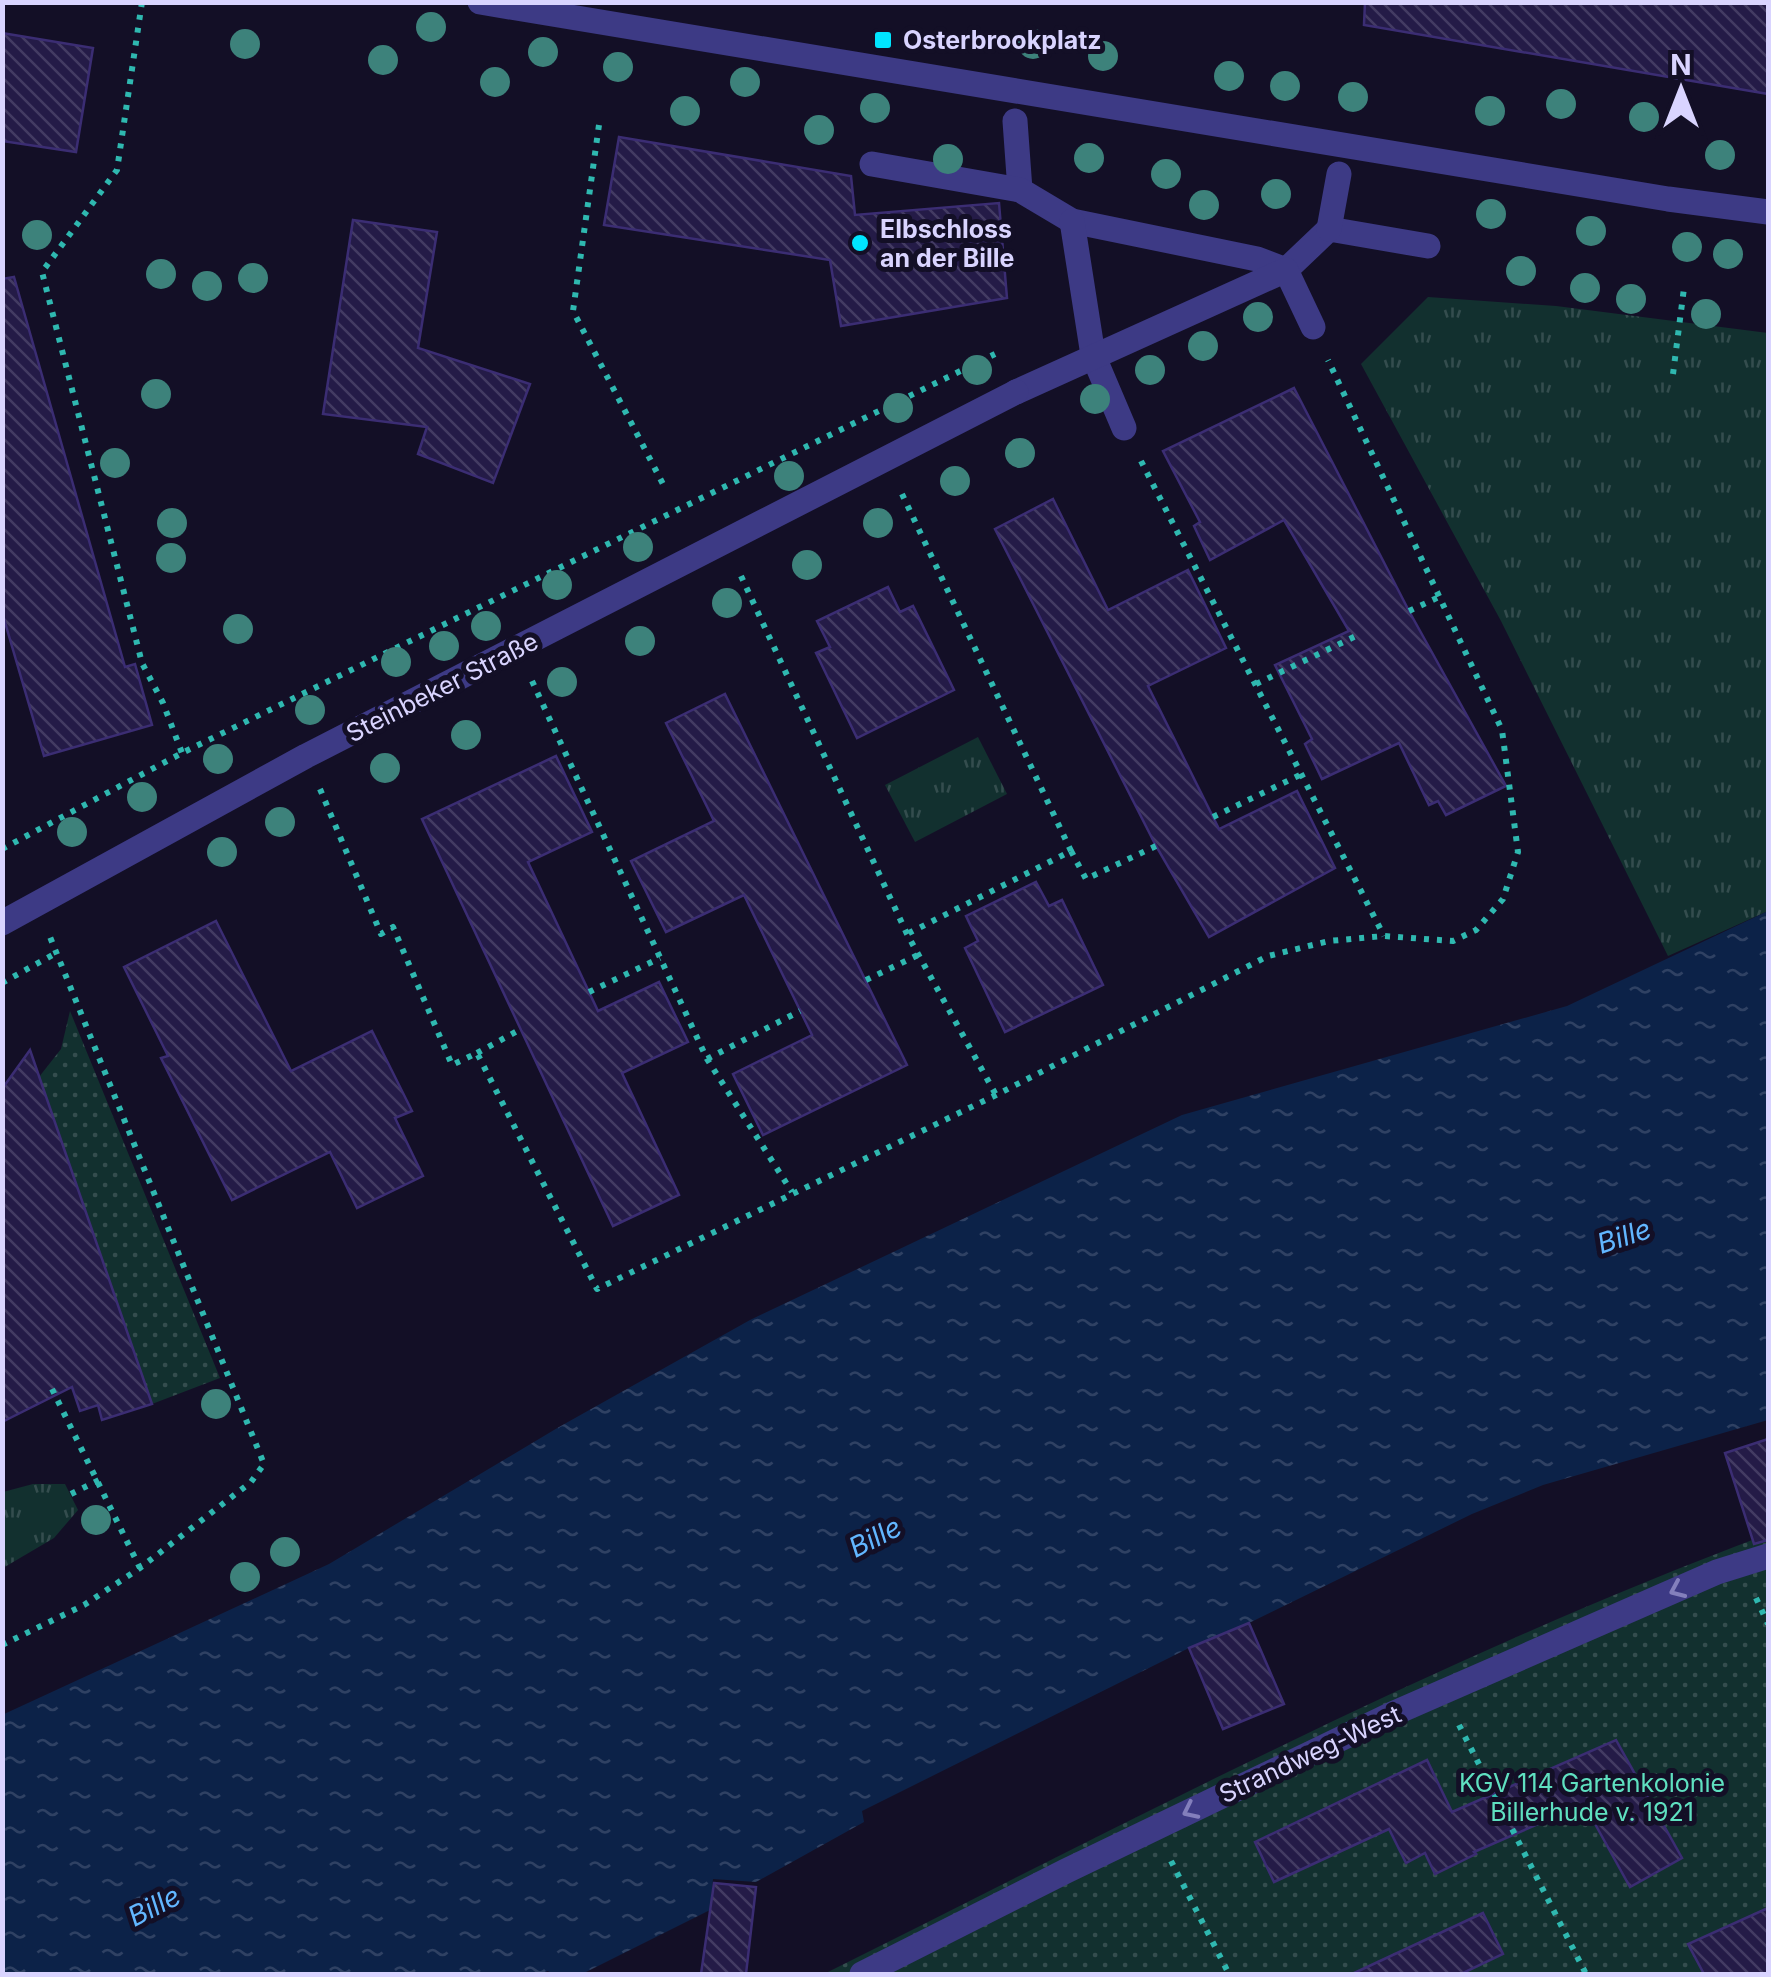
<svg xmlns="http://www.w3.org/2000/svg" width="1771" height="1977" font-family="Inter,sans-serif">
<style>
.grass{fill:url(#grass-tufts)}
.garden{fill:url(#garden-dots)}
.water{fill:url(#water-ripples)}
.building{fill:url(#building-back-hatch);stroke:#3b2d73;stroke-width:2.5}
.lines{fill:none;stroke-linecap:round;stroke-linejoin:round}
.path{stroke:#2fb8b0;stroke-width:6;stroke-dasharray:5 8;stroke-linecap:butt}
.service{stroke:#3d3a85;stroke-width:25}
.pedestrian{stroke:#3d3a85;stroke-width:25}
.minor{stroke:#3d3a85;stroke-width:25}
.tree{fill:#3d827b}
.oneway{stroke:#837fbc}
.poi-dot{fill:#00e5ff;stroke:#130f26;stroke-width:4}
.labels{text-anchor:middle;dominant-baseline:central;stroke-width:10;stroke-linejoin:round;paint-order:stroke}
.poi-label{font-size:25px;font-weight:bold;fill:#d9d4ff;stroke:#130f26;text-anchor:start}
.street-label{font-size:25px;fill:#d9d4ff;stroke:#130f26}
.park-label{font-size:25px;fill:#5fe0c0;stroke:#130f26}
.water-label{font-size:28px;font-style:italic;fill:#62b6ff;stroke:#130f26}
</style>
<defs>
<pattern id="grass-tufts" width="24" height="20" patternUnits="userSpaceOnUse" patternTransform="scale(2.5)"><rect width="24" height="20" fill="#12302f"/><path d="M3 7l-1-3M5 7V3M7 7l1-3M15 17l-1-3M17 17v-4M19 17l1-3" fill="none" stroke="#344d4e"/></pattern>
<pattern id="garden-dots" width="8" height="8" patternUnits="userSpaceOnUse" patternTransform="scale(2.5)"><rect width="8" height="8" fill="#12302f"/><path d="M2 2h.1M6 6h.1" fill="none" stroke="#344d4e" stroke-width="1.8" stroke-linecap="round"/></pattern>
<pattern id="water-ripples" width="26" height="14" patternUnits="userSpaceOnUse" patternTransform="scale(2.5)"><rect width="26" height="14" fill="#0c2248"/><path d="M2 4q2-2 4 0t4 0M15 11q2-2 4 0t4 0" fill="none" stroke="#2f4163"/></pattern>
<pattern id="building-back-hatch" width="6" height="6" patternUnits="userSpaceOnUse" patternTransform="scale(2.5)"><rect width="6" height="6" fill="#241b47"/><path d="M-1 5l2 2M0 0l6 6M5-1l2 2" fill="none" stroke="#433b63"/></pattern>
</defs>
<rect width="100%" height="100%" fill="#130f26"/>
<g class="grass">
<path d="M1428,297L1556,306L1768,333V911L1668,956L1501,621L1361,364Z"/>
<path d="M978,737L1007,794L915,842L885,785Z"/>
<path d="M33,1484H65L78,1510L54,1538L3,1568V1492Z"/>
</g>
<g class="garden">
<path d="M70,1011L220,1378L152,1404L39,1077L61,1049Z"/>
<path d="M1768,1534V1974H824C1134,1819 1443,1656 1768,1534Z"/>
</g>
<path class="water" d="M1768,911V1420L1543,1485L1472,1514L1249,1623L1189,1648L862,1811L864,1822L756,1882L713,1879L710,1910L582,1974H551L548,1971L541,1974H3L2,1715L329,1564L559,1427L750,1320L1182,1115L1567,1006Z"/>
<g class="building">
<path d="M1365,2H1768V94L1364,25Z"/>
<path d="M2,33L93,48L76,152L2,141Z"/>
<path d="M619,137L851,176L855,215L999,203L1007,298L841,326L830,260L604,225Z"/>
<path d="M353,220L437,232L418,348L530,384L493,483L418,454L427,427L323,414Z"/>
<path d="M14,277L125,667L135,664L152,725L44,756L2,612V279Z"/>
<path d="M1294,388L1409,611L1506,786L1446,815L1438,801L1429,805L1399,743L1322,779L1305,744L1312,739L1275,665L1349,631L1284,520L1210,560L1194,526L1200,522L1163,451Z"/>
<path d="M1053,499L1108,610L1188,570L1226,648L1148,686L1219,829L1297,791L1335,868L1209,937L1156,846L995,529Z"/>
<path d="M888,587L900,612L913,606L954,690L857,738L816,653L830,647L817,621Z"/>
<path d="M725,694L907,1065L763,1135L733,1074L812,1035L744,895L666,932L631,861L714,821L666,723Z"/>
<path d="M556,756L592,832L528,862L598,1011L659,982L688,1042L622,1073L679,1195L613,1226L422,819Z"/>
<path d="M1036,882L1049,906L1062,900L1103,985L1005,1032L965,948L978,941L966,916Z"/>
<path d="M216,921L291,1071L372,1031L412,1111L395,1118L423,1176L357,1208L330,1152L232,1200L161,1058L168,1056L124,967Z"/>
<path d="M30,1050L152,1404L102,1420L98,1405L80,1411L72,1387L2,1422V1089Z"/>
<path d="M1768,1439V1540L1754,1544L1725,1453Z"/>
<path d="M1249,1623L1284,1704L1223,1729L1189,1648Z"/>
<path d="M1616,1740L1682,1858L1630,1887L1584,1804L1474,1852L1476,1854L1435,1874L1425,1853L1406,1863L1389,1829L1274,1882L1255,1842L1427,1760L1452,1812Z"/>
<path d="M714,1883L756,1887L746,1974H701Z"/>
<path d="M1768,1908V1974H1704L1688,1944Z"/>
<path d="M1483,1913L1503,1954L1461,1974H1352Z"/>
</g>
<g class="lines">
<g class="path">
<path d="M142,2L117,170L42,272L142,663L163,703L182,753"/>
<path d="M599,125L573,311L663,484"/>
<path d="M1673,374L1684,288"/>
<path d="M1141,461L1384,936"/>
<path d="M902,494L1071,851L907,934"/>
<path d="M741,576L907,934L996,1095"/>
<path d="M1409,611L1439,597"/>
<path d="M532,681L707,1059L792,1192"/>
<path d="M1256,684L1358,635"/>
<path d="M320,789L381,934L393,927L452,1065L477,1053L597,1289L996,1095L1268,956L1329,941L1384,936L1453,941L1476,930L1503,899L1518,852L1502,730L1328,360"/>
<path d="M1213,817L1302,774"/>
<path d="M2,849L182,753L995,354"/>
<path d="M1071,851L1086,879L1156,846"/>
<path d="M866,980L918,955"/>
<path d="M2,983L58,952"/>
<path d="M589,992L660,958"/>
<path d="M477,1053L521,1029"/>
<path d="M707,1059L800,1011"/>
<path d="M52,1389L140,1568"/>
<path d="M71,1494L99,1480"/>
<path d="M1756,1598L1768,1624"/>
<path d="M2,1645L84,1605L140,1568L251,1482L264,1464L50,937"/>
<path d="M1459,1725L1586,1974"/>
<path d="M1171,1861L1229,1974"/>
</g>
<path class="service" d="M862,1974L1066,1871L1390,1715L1717,1572L1768,1556"/>
<g class="pedestrian">
<path d="M1015,121L1020,190"/>
<path d="M872,164L1020,190L1072,221L1257,259L1286,270L1329,229L1428,246"/>
<path d="M1072,221L1093,355L1124,428"/>
<path d="M1329,229L1339,174"/>
<path d="M1016,392L1286,270L1313,327"/>
</g>
<g class="minor">
<path d="M480,2L1668,199L1768,212"/>
<path d="M2,923L306,756L1016,392"/>
</g>
</g>
<g class="tree">
<circle cx="431" cy="27" r="15"/>
<circle cx="245" cy="44" r="15"/>
<circle cx="1033" cy="44" r="15"/>
<circle cx="543" cy="52" r="15"/>
<circle cx="1103" cy="56" r="15"/>
<circle cx="383" cy="60" r="15"/>
<circle cx="618" cy="67" r="15"/>
<circle cx="1229" cy="76" r="15"/>
<circle cx="495" cy="82" r="15"/>
<circle cx="745" cy="82" r="15"/>
<circle cx="1285" cy="86" r="15"/>
<circle cx="1353" cy="97" r="15"/>
<circle cx="1561" cy="104" r="15"/>
<circle cx="875" cy="108" r="15"/>
<circle cx="685" cy="111" r="15"/>
<circle cx="1490" cy="111" r="15"/>
<circle cx="1644" cy="117" r="15"/>
<circle cx="819" cy="130" r="15"/>
<circle cx="1720" cy="155" r="15"/>
<circle cx="1089" cy="158" r="15"/>
<circle cx="948" cy="159" r="15"/>
<circle cx="1166" cy="174" r="15"/>
<circle cx="1276" cy="194" r="15"/>
<circle cx="1204" cy="205" r="15"/>
<circle cx="1491" cy="214" r="15"/>
<circle cx="1591" cy="231" r="15"/>
<circle cx="37" cy="235" r="15"/>
<circle cx="1687" cy="247" r="15"/>
<circle cx="1728" cy="254" r="15"/>
<circle cx="1521" cy="271" r="15"/>
<circle cx="161" cy="274" r="15"/>
<circle cx="253" cy="278" r="15"/>
<circle cx="207" cy="286" r="15"/>
<circle cx="1585" cy="288" r="15"/>
<circle cx="1631" cy="299" r="15"/>
<circle cx="1706" cy="314" r="15"/>
<circle cx="1258" cy="317" r="15"/>
<circle cx="1203" cy="346" r="15"/>
<circle cx="977" cy="370" r="15"/>
<circle cx="1150" cy="370" r="15"/>
<circle cx="156" cy="394" r="15"/>
<circle cx="1095" cy="399" r="15"/>
<circle cx="898" cy="408" r="15"/>
<circle cx="1020" cy="453" r="15"/>
<circle cx="115" cy="463" r="15"/>
<circle cx="789" cy="476" r="15"/>
<circle cx="955" cy="481" r="15"/>
<circle cx="172" cy="523" r="15"/>
<circle cx="878" cy="523" r="15"/>
<circle cx="638" cy="547" r="15"/>
<circle cx="171" cy="558" r="15"/>
<circle cx="807" cy="565" r="15"/>
<circle cx="557" cy="585" r="15"/>
<circle cx="727" cy="603" r="15"/>
<circle cx="486" cy="626" r="15"/>
<circle cx="238" cy="629" r="15"/>
<circle cx="640" cy="641" r="15"/>
<circle cx="444" cy="646" r="15"/>
<circle cx="396" cy="662" r="15"/>
<circle cx="562" cy="682" r="15"/>
<circle cx="310" cy="710" r="15"/>
<circle cx="466" cy="735" r="15"/>
<circle cx="218" cy="759" r="15"/>
<circle cx="385" cy="768" r="15"/>
<circle cx="142" cy="797" r="15"/>
<circle cx="280" cy="822" r="15"/>
<circle cx="72" cy="832" r="15"/>
<circle cx="222" cy="852" r="15"/>
<circle cx="216" cy="1404" r="15"/>
<circle cx="96" cy="1520" r="15"/>
<circle cx="285" cy="1552" r="15"/>
<circle cx="245" cy="1577" r="15"/>
</g>
<defs><path id="oneway-chevron" d="M-2-3.5L2.5 0L-2 3.5" fill="none" stroke-width="1.6" stroke-linecap="round" stroke-linejoin="round" transform="scale(2.5)"/></defs>
<g class="oneway">
<use href="#oneway-chevron" transform="translate(1677 1590) rotate(156)"/>
<use href="#oneway-chevron" transform="translate(1190 1811) rotate(154)"/>
</g>
<g class="poi-dot">
<rect x="873" y="30" width="20" height="20" rx="5"/>
<circle cx="860" cy="243" r="10"/>
</g>
<g class="labels">
<g class="poi-label">
<text x="903" y="40">Osterbrookplatz</text>
<text x="880" y="229">Elbschloss<tspan x="880" dy="29">an der Bille</tspan></text>
</g>
<g class="street-label">
<text transform="translate(442 687) rotate(-27)">Steinbeker Straße</text>
<text transform="translate(1310 1754) rotate(-25)">Strandweg-West</text>
</g>
<g class="park-label">
<text x="1592" y="1783">KGV 114 Gartenkolonie<tspan x="1592" dy="29">Billerhude v. 1921</tspan></text>
</g>
<g class="water-label">
<text transform="translate(1624 1236) rotate(-18)">Bille</text>
<text transform="translate(875 1537) rotate(-27)">Bille</text>
<text transform="translate(154 1906) rotate(-27)">Bille</text>
</g>
</g>
<rect width="1771" height="1977" fill="none" stroke="#d9d4ff" stroke-width="10"/>
<g transform="translate(1681 90)" stroke="#130f26" stroke-width="8" paint-order="stroke">
<path d="M0-8L18 38L0 25L-18 38Z" fill="#d9d4ff"/>
<text y="-15" font-size="28" font-weight="bold" text-anchor="middle" fill="#d9d4ff">N</text>
</g>
</svg>
